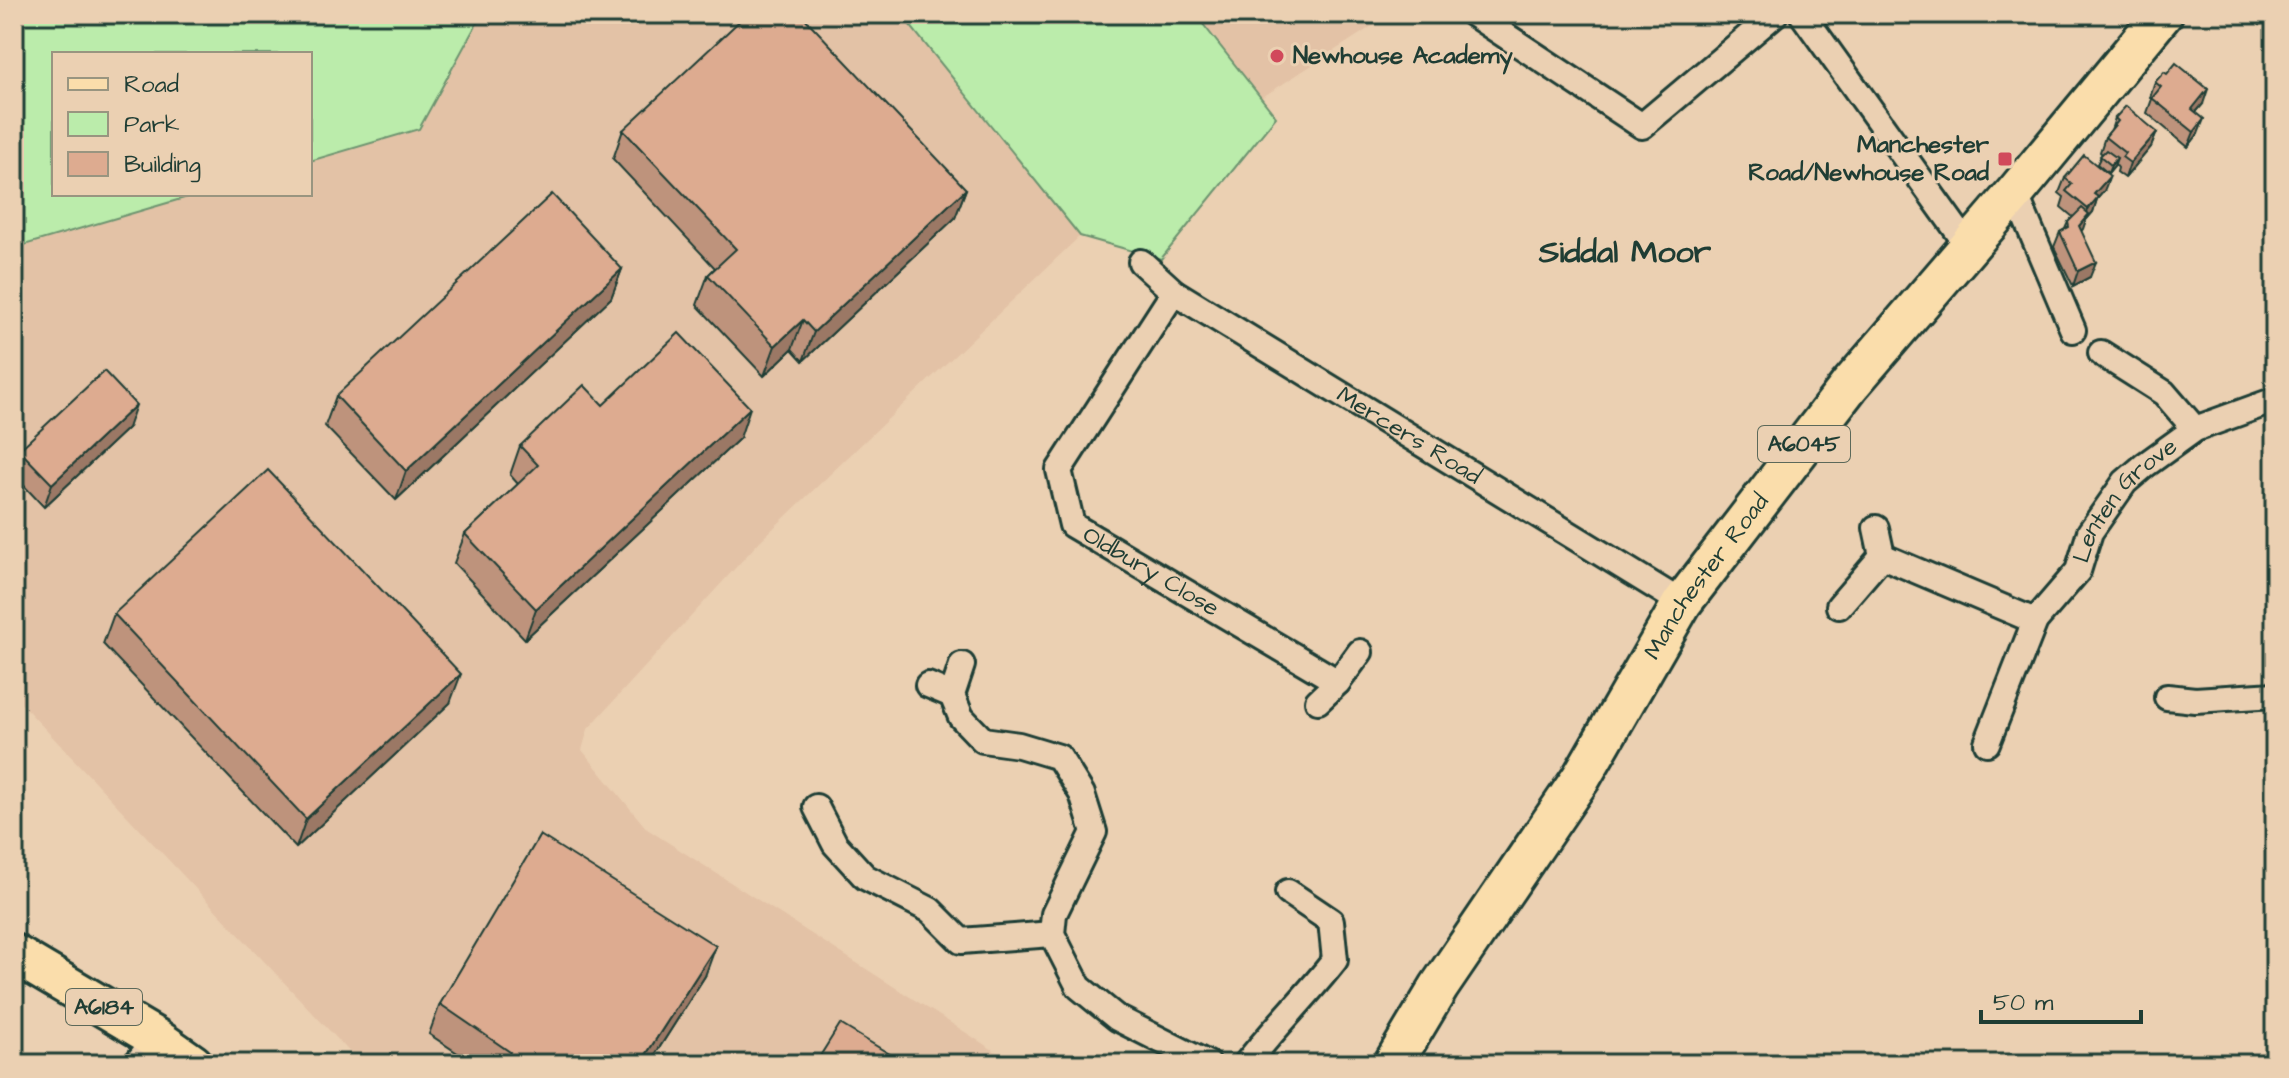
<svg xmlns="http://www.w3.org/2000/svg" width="2289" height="1078" font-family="'Architects Daughter',sans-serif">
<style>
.built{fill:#e3c2a6}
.green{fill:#bbecab;stroke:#6d9470;stroke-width:2}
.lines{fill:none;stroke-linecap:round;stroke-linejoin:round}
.minor-casing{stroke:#1f3d34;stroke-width:30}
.primary-casing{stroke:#1f3d34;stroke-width:44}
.minor{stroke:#ebd0b2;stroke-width:24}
.primary{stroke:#faddab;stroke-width:38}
.wall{fill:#be937c;stroke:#1f3d34;stroke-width:2}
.shaded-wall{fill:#9b7865;stroke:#1f3d34;stroke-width:2}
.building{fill:#ddab90;stroke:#1f3d34;stroke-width:2}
.poi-dot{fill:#d1495b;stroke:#ebd0b2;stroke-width:3}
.labels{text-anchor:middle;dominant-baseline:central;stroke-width:6;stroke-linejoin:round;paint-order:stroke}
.shield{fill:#ebd0b2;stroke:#5c695a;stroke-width:2}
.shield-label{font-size:22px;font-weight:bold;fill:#1f3d34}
.poi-label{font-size:24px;font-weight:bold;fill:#1f3d34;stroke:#ebd0b2;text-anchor:start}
.street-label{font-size:24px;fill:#1f3d34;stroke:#ebd0b2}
.district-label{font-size:32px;font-weight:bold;fill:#1f3d34;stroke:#ebd0b2}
</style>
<rect width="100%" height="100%" fill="#ebd0b2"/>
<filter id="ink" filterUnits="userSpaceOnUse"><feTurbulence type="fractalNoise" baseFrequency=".0125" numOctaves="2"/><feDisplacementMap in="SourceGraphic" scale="16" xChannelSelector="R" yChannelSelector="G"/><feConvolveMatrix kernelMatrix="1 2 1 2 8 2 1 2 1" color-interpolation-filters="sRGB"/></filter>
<g filter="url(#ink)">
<g class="built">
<path d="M482,14H901L1080,236L760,541L588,729L582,750L647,829L1015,1064H361L14,696V248L198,194H310V161L419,129Z"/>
<path d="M1195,14H1391L1261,98Z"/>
</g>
<g class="green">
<path d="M14,14H482L419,129L310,161V54H54V194H198L14,248Z"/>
<path d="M901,14H1195L1276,117L1161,259L1080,236Z"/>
</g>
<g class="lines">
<defs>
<g id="minor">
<path d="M1473,14L1642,126L1775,14"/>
<path d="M1802,14L1969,247"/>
<path d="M2015,193L2073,330"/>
<path id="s1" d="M1141,262L1174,292L1682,603"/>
<path id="s2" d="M1174,292L1059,470L1072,525L1338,682"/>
<path d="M2101,353L2164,393L2195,429"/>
<path d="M1882,556L2035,621"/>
<path d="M1839,606L1882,556L1876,528"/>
<path d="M962,665L952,695L961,717L983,740L1019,745L1059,757L1082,794L1094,832L1054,914L1052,934L1079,987L1117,1018L1208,1064"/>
<path d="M928,685L952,695"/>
<path d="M2167,697L2195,700L2275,695"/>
<path d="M1318,701L1338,682L1360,652"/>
<path id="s3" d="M1987,743L2035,621L2078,571L2090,532L2125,482L2145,465L2195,429L2275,400"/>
<path d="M816,807L835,844L865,877L930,910L961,941L1052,934"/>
<path d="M136,1064L156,1038"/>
<path d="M1246,1064C1274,1028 1307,996 1335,960L1331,921L1288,892"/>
</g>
<g id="primary">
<path d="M14,954L156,1038L193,1064"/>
<path id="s4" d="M1393,1064L1439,987L1581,778L1682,603L1849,386L2015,193L2163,14"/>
</g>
</defs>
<use href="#minor" class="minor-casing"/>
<use href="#primary" class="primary-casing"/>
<use href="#minor" class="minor"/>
<use href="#primary" class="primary"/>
</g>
<g class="wall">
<path d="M2238,14H2268L2260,25L2251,18L2248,22Z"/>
<path d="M2167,74L2203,104L2196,112L2198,134L2188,147L2147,113L2152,99L2150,98L2155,82Z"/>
<path d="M2115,118L2157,132L2151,147L2125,178L2117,172L2118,168L2115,164L2108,173L2097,164L2102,154L2100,152L2105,137L2111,130Z"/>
<path d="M623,130L966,189L955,218L803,361L792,349L764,376L697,305L708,275L715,268L613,159Z"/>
<path d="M2065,178L2104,191L2097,199L2093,212L2086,220L2081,231L2090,277L2073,286L2054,247L2060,232L2065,229L2068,222L2073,217L2061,207L2064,197L2059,193Z"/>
<path d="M622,269L611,298L396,500L325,426L336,396Z"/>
<path d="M603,405L740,438L525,639L454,563L465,534L518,484L510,475L520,446Z"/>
<path d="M128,428L44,507L14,475V465L19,450Z"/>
<path d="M114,614L450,703L296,848L103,644Z"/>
<path d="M705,976L649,1064H474L429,1034L440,1004Z"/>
</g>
<g class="shaded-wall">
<path d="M2264,14H2268L2260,25Z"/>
<path d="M2208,89L2203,104L2186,124L2192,109Z"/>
<path d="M2204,119L2198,134L2188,147L2194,132Z"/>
<path d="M2157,132L2151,147L2125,178L2130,163Z"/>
<path d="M2117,158L2114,166L2108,173L2111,165Z"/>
<path d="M2110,176L2104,191L2097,199L2093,212L2086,220L2083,229L2073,241L2079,226L2085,218L2094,194Z"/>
<path d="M966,189L955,218L803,361L814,332Z"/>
<path d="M2096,262L2090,277L2073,286L2078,271Z"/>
<path d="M622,269L611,298L396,500L406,471Z"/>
<path d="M803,320L792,349L764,376L775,346Z"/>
<path d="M136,405L128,428L44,507L52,484Z"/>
<path d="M750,408L740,438L525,639L536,609Z"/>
<path d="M461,674L450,703L296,848L306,819Z"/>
<path d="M716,946L705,976L649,1064H640Z"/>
</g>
<g class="building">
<path d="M747,14H801L966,189L814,332L803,320L775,346L708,275L736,249L623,130Z"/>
<path d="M2176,63L2208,89L2192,109L2204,119L2194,132L2152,98L2161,87L2155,82L2164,72L2167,74Z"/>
<path d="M2126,106L2157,132L2130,163L2122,157L2125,153L2105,137L2118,121L2115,118Z"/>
<path d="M2106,150L2117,158L2111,165L2100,156Z"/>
<path d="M2084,155L2110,176L2094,194L2098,197L2088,209L2066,191L2072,184L2065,178Z"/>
<path d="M552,194L622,269L406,471L336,396Z"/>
<path d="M2082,208L2089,214L2079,226L2096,262L2078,271L2060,232L2069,227L2068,222Z"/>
<path d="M679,333L750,408L536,609L465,534L538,465L520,446L584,385L603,405Z"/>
<path d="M104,371L136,405L52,484L19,450Z"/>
<path d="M268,470L461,674L306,819L114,614Z"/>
<path d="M540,835L716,946L640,1064H501L510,1052L440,1004Z"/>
<path d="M840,1024L906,1064H815Z"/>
</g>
</g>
<g class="poi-dot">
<circle cx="1277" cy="56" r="8"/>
<rect x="1997" y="151" width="16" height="16" rx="4"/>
</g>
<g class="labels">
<g class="shield">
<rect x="1758" y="426" width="92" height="36" rx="6"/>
<rect x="66" y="989" width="76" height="36" rx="6"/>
</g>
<g class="shield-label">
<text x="1804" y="444">A6045</text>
<text x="104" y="1007">A6184</text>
</g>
<g class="poi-label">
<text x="1293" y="56">Newhouse Academy</text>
<text x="1989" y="145" text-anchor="end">Manchester<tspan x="1989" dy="28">Road/Newhouse Road</tspan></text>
</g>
<g class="street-label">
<text stroke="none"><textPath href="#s1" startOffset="320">Mercers Road</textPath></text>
<text stroke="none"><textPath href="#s3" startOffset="284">Lenten Grove</textPath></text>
<text stroke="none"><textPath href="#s2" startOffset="360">Oldbury Close</textPath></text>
<text stroke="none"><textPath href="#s4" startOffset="580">Manchester Road</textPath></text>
</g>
<g class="district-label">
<text x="1625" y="252">Siddal Moor</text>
</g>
</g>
<rect width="2289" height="1078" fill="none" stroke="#ebd0b2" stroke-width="48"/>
<rect x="24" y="24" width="2241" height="1030" fill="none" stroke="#1f3d34" stroke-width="3" filter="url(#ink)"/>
<rect x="52" y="52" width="260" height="144" fill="#ebd0b2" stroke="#999580" stroke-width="2"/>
<rect x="68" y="78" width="40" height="12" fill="#faddab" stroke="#999580" stroke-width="2"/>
<text x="124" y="92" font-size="24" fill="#1f3d34">Road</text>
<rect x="68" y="112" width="40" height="24" fill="#bbecab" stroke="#999580" stroke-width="2"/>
<text x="124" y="132" font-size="24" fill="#1f3d34">Park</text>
<rect x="68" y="152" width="40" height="24" fill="#ddab90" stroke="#999580" stroke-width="2"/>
<text x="124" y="172" font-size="24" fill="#1f3d34">Building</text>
<path d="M1981 1010v12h160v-12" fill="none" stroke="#1f3d34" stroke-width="4"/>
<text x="1993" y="1010" font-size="24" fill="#1f3d34" stroke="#ebd0b2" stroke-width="6" paint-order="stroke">50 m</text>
</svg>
